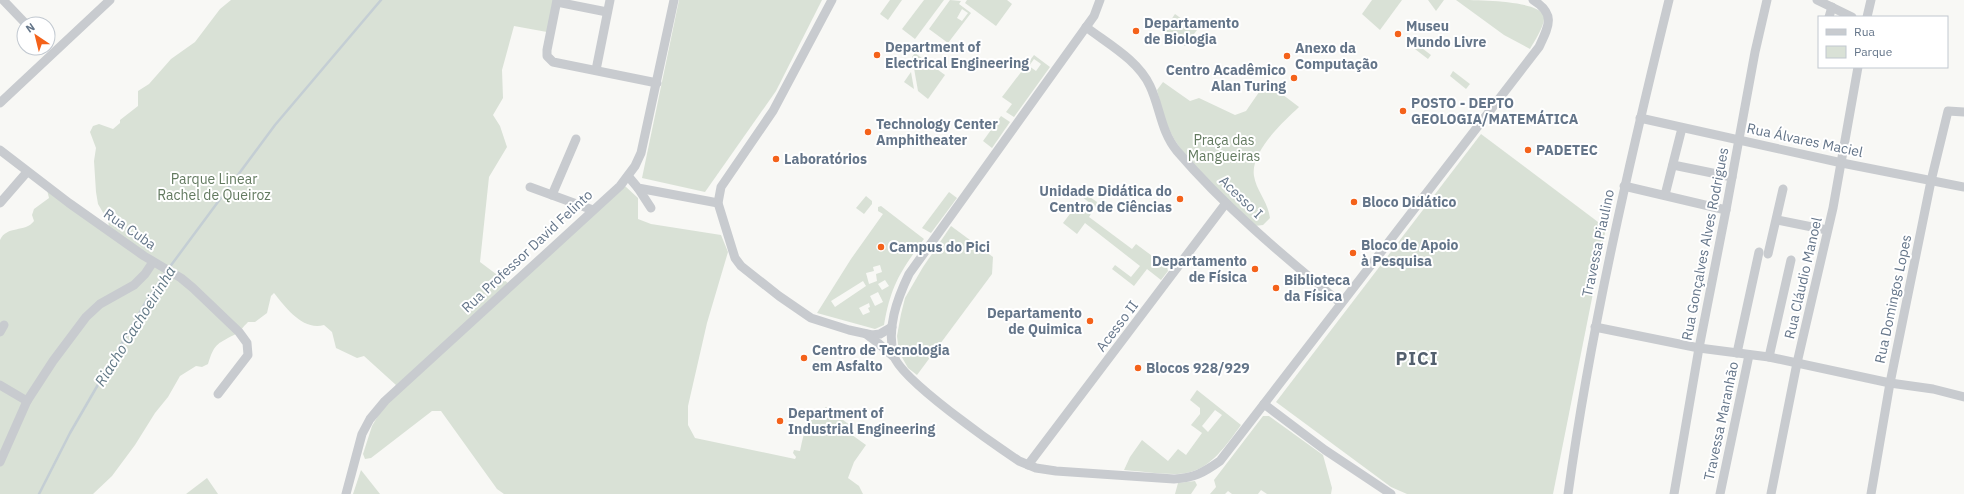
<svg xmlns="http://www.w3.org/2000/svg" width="1964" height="494" font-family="'IBM Plex Sans',sans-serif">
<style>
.green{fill:#d9e1d6;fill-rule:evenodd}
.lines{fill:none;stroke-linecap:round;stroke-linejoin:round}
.stream{stroke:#c4ced4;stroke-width:2.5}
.minor{stroke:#c8cbcf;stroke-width:9}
.poi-dot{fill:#f4621a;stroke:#fff;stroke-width:1.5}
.labels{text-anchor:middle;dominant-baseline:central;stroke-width:4;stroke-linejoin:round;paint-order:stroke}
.poi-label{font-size:14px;font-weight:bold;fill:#647589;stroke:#fff;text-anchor:start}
.park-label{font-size:14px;fill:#637a60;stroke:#fff}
.street-label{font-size:14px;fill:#647589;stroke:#fff}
.water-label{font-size:15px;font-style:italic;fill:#607785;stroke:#fff}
.district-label{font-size:18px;font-weight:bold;letter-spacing:1px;fill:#535f6e;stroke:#fff}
</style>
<rect width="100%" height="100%" fill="#f8f8f5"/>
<g class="green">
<path d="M231,0H553L547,32L514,26L502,70L503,98L493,115L500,126L507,147L489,177L480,262L508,283L625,186L638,198V219L651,224L721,235L728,252L707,323L688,406V425L695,438L795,459L796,457L793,453L794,450L800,451C805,428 806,422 826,407L851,426L848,432L866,445L854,462L848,478L859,486L863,494H504L497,489L441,411H432L371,458L365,459L363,454L372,426L396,385L364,356L357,358L336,348L332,332L324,325C303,331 286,308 274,293L271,296L267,313L255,322H248C243,327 239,333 234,335C216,344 214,345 208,364L202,367L196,366L180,376L168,397L155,413L135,445L112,476L93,494H0V240C7,225 25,233 34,221L32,215L34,209L49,198L47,190L109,227L108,221L98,204L96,192L94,161L96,148L90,132L93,126L99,124L113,129L120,123V120L138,106V91L149,84L171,59L195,42L220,9Z"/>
<path d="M679,0H822L776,91L705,192L642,178Z"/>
<path d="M890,0H902L888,20L880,14Z"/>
<path d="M924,0H944L915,39L902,29Z"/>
<path d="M950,0L961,1L959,4L971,13L948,43L929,29ZM962,9L968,13L962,21L957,18Z"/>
<path d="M967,0H1007L1012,4L996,26L965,3Z"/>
<path d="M1372,0H1402L1380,30L1362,14Z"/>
<path d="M1428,0H1444L1436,11Z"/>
<path d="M1456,0C1475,0 1536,0 1544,15C1546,24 1534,42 1530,49L1504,35Z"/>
<path d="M1175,14L1197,30L1185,46L1164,30Z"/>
<path d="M1414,42L1431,55L1428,59L1411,46Z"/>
<path d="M915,53L945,75L928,99L918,91L912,57Z"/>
<path d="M1034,55L1050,67L1014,117L1006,112L1012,104L1002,97ZM1034,59L1041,64L1036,71L1029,66Z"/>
<path d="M1453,71L1470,84L1466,89L1450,76Z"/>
<path d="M911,72L914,89L904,82Z"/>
<path d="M1163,82L1190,101L1199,98L1235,115L1246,111L1266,82L1299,107C1283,122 1250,152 1254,176C1256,189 1266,200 1269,213L1270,218L1263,225L1255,226C1229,201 1186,164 1171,133C1164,120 1161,105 1157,90Z"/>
<path d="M1001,116L1010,122L992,148L983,141Z"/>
<path d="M1481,134L1606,228L1553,494H1407L1391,487L1276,402Z"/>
<path d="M949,192L957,198L931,233L922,228Z"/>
<path d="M1084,193L1097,202L1096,208L1081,196Z"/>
<path d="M866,196L872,201V204L864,214L856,208Z"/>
<path d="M1079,202L1092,212L1089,217L1132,249L1136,244L1167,267L1168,271L1161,280L1147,269L1134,286L1112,269L1115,265L1131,277L1140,266L1085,223L1077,234L1063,223Z"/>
<path d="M881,206L924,239C900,272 891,285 884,325L875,329L817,313L851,259L883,214L878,211V207ZM880,265L882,272L876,274L877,281L869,284L866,273L874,271L873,267ZM885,280L889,286L882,290L878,284ZM863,281L866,286L835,307L831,301ZM878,292L883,302L875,306L870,296ZM869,303L870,307L868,308L870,312L863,315L859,308Z"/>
<path d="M951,226L993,257L992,274L917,375L908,368L899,352L897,336L901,314L905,298L923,267Z"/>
<path d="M1197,390L1241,425C1227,444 1211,469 1186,473C1172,476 1139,471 1124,470L1130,457L1142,440L1168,461L1178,449L1186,455L1202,433L1191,425L1200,414V408L1190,400ZM1215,410L1222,415L1208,432L1202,426Z"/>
<path d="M1263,416H1269L1323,455L1332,488L1331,494H1267L1261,490L1258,494H1232L1228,491L1225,494H1210L1216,487L1214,480Z"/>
<path d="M361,470L380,494H353Z"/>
<path d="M207,478L218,494H186Z"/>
<path d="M1195,481L1197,485L1191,494H1175L1178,483Z"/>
</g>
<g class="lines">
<g class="stream">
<path d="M169,268L275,125L381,0"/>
<path d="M39,494L70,433L147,300L166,272"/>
</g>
<g class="minor">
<path d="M3,0L26,24"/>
<path d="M557,0L547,50V56L553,62L657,83"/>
<path d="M832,0L773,111L721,187L718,203L735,258L741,266L779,296L811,318L849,330L872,335L880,334L892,327"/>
<path d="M1100,0L1094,16L909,274C897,299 886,329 894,356C901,380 995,445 1019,461L1036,468L1056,471L1174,479C1194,478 1203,473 1220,461L1539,47C1549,26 1556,14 1533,0"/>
<path d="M1817,0L1852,17"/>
<path d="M557,2L607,12"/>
<path d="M1829,17L1832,7"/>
<path d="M1867,17L1871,0"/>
<path d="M1086,27C1108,44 1138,60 1150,86C1160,107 1161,132 1177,151C1224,206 1281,254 1337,300"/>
<path d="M596,70L610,0"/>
<path d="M0,103L110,0"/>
<path d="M1640,118L1842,163L1964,187"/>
<path d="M0,150L69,203L144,256L181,278L193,288L239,332L247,343L248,355L218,394"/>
<path d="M1673,165L1732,177"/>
<path d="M628,176L638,188L718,203"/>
<path d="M1624,186L1726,210"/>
<path d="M530,187L593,210"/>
<path d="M638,188L651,208"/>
<path d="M552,195L576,139"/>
<path d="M1665,195L1682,128"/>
<path d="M0,203L27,172"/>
<path d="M1777,220L1827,230"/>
<path d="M1768,254L1783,189"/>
<path d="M1595,327L1699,348L1769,357L1890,383L1933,389L1964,397"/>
<path d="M0,332L4,325"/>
<path d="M866,334L878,343L894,357"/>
<path d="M1737,353L1759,252"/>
<path d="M1769,357L1791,260"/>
<path d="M0,385L27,401"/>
<path d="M1264,404L1325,450L1391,494"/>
<path d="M0,462L27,401L53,361L86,317L100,304L134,285L145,274L153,262"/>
<path d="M1028,465L1226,203"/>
<path d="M346,494L362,434L370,419L385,401L620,186L635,166L641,153L674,0"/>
<path d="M1568,494C1591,327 1629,163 1669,0"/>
<path d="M1674,494L1699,348L1726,210L1755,52L1767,0"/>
<path d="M1720,494L1749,355"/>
<path d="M1771,494L1797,363L1833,208L1858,67"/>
<path d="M1871,494L1890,383L1931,181L1948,111L1964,112"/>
</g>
</g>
<g class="poi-dot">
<circle cx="1136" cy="31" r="4"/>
<circle cx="1398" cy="34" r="4"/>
<circle cx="877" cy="55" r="4"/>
<circle cx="1287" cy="56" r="4"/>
<circle cx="1294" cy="78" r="4"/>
<circle cx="1403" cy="111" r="4"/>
<circle cx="868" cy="132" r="4"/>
<circle cx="1528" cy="150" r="4"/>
<circle cx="776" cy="159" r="4"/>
<circle cx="1180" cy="199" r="4"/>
<circle cx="1354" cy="202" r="4"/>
<circle cx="881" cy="247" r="4"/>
<circle cx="1353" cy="253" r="4"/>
<circle cx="1255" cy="269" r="4"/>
<circle cx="1276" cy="288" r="4"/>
<circle cx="1090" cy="321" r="4"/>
<circle cx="804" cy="358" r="4"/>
<circle cx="1138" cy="368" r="4"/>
<circle cx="780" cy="421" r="4"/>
</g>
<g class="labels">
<g class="poi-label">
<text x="1144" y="23">Departamento<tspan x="1144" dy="16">de Biologia</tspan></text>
<text x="1406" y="26">Museu<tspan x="1406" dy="16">Mundo Livre</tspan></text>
<text x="885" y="47">Department of<tspan x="885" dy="16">Electrical Engineering</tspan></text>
<text x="1295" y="48">Anexo da<tspan x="1295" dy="16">Computação</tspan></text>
<text x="1286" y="70" text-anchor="end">Centro Acadêmico<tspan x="1286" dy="16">Alan Turing</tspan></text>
<text x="1411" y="103">POSTO - DEPTO<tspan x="1411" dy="16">GEOLOGIA/MATEMÁTICA</tspan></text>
<text x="876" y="124">Technology Center<tspan x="876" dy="16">Amphitheater</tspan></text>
<text x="1536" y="150">PADETEC</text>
<text x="784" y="159">Laboratórios</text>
<text x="1172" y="191" text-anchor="end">Unidade Didática do<tspan x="1172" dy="16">Centro de Ciências</tspan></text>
<text x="1362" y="202">Bloco Didático</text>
<text x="1361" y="245">Bloco de Apoio<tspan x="1361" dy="16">à Pesquisa</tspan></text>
<text x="889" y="247">Campus do Pici</text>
<text x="1247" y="261" text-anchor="end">Departamento<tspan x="1247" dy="16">de Física</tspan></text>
<text x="1284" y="280">Biblioteca<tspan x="1284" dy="16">da Física</tspan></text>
<text x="1082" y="313" text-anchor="end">Departamento<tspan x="1082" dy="16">de Quimica</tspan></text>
<text x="812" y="350">Centro de Tecnologia<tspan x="812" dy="16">em Asfalto</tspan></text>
<text x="1146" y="368">Blocos 928/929</text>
<text x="788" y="413">Department of<tspan x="788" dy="16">Industrial Engineering</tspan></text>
</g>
<g class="park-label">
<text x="1224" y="140">Praça das<tspan x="1224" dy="16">Mangueiras</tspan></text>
<text x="214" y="179">Parque Linear<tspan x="214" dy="16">Rachel de Queiroz</tspan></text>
</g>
<g class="street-label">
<text transform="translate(1805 140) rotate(12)">Rua Álvares Maciel</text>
<text transform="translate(1241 197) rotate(44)">Acesso I</text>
<text transform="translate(130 229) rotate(35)">Rua Cuba</text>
<text transform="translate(1598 243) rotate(-78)">Travessa Piaulino</text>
<text transform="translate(1705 244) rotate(-79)">Rua Gonçalves Alves Rodrigues</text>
<text transform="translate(527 251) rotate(-43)">Rua Professor David Felinto</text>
<text transform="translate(1803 278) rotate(-77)">Rua Cláudio Manoel</text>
<text transform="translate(1893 299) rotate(-78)">Rua Domingos Lopes</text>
<text transform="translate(1117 326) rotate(-53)">Acesso II</text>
<text transform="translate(1721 421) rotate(-78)">Travessa Maranhão</text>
</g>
<g class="water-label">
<text transform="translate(135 326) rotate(-58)">Riacho Cachoeirinha</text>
</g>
<g class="district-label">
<text x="1417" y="358">PICI</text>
</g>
</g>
<rect x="1818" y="16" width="130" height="52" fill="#ffffff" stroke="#c1c8d0"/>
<rect x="1826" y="29" width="20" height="6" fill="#c8cbcf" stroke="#c1c8d0"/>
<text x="1854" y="36" font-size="12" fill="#647589">Rua</text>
<rect x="1826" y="46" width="20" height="12" fill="#d9e1d6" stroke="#c1c8d0"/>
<text x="1854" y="56" font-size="12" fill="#647589">Parque</text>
<g transform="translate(36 36) rotate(325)"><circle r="19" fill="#ffffff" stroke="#c1c8d0"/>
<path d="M0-3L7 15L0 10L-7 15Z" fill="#f4621a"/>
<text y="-6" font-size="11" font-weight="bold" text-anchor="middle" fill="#647589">N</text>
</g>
</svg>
